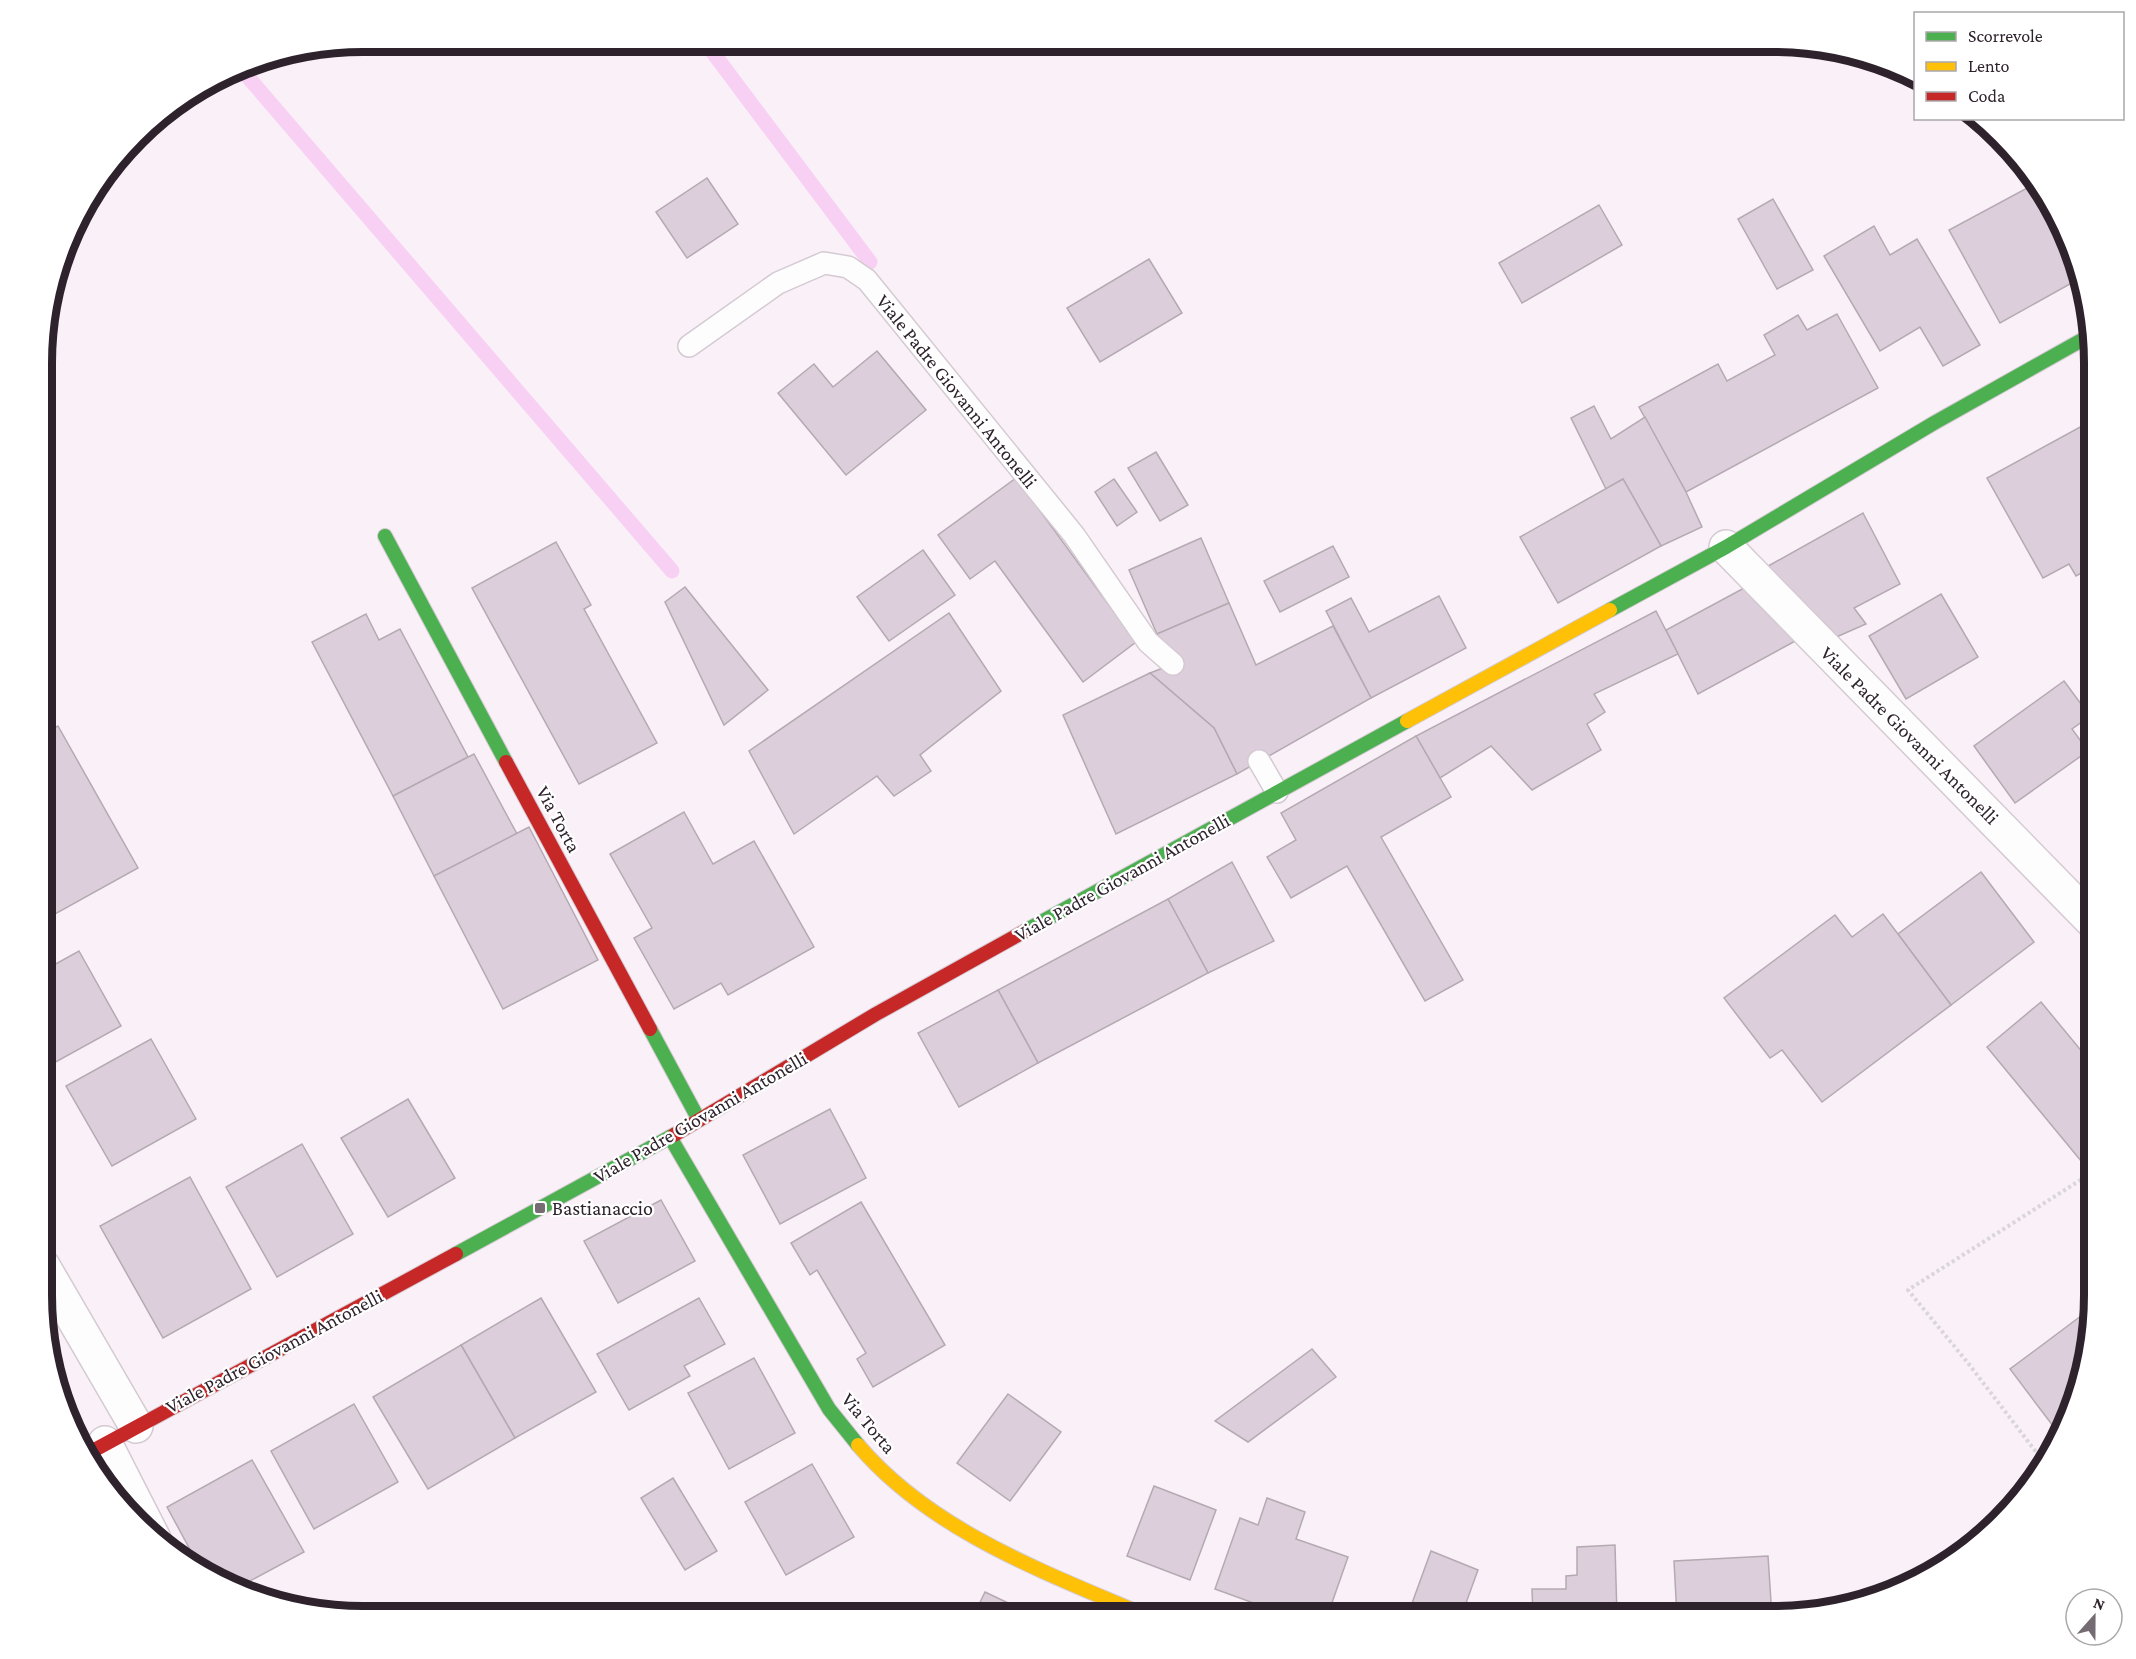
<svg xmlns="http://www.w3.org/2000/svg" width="2136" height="1659" font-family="'Crimson Pro',serif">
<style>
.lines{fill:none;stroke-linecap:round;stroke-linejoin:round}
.stream{stroke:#f8d0f3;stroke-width:15}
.building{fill:#ddcedb;stroke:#b4aab2;stroke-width:1.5}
.lane-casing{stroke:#d4cad2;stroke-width:24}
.street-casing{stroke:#d4cad2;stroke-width:36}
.fast-casing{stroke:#d4cad2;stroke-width:16}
.slow-casing{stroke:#d4cad2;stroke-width:16}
.jam-casing{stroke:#d4cad2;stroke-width:16}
.path{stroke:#d9d6d9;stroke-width:4;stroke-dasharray:3 3;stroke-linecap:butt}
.lane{stroke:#fefdfe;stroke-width:21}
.street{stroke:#fefdfe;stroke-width:33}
.fast{stroke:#4caf50;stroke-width:14}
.slow{stroke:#ffc107;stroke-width:14}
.jam{stroke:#c62828;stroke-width:14}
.poi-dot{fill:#756b73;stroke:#fff;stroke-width:2}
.labels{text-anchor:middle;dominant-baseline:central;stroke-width:4.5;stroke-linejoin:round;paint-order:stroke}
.street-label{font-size:20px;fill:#2e232c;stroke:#fff}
.poi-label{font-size:20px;fill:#2e232c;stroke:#fff;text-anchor:start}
.rim{fill:none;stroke:#2e232c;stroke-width:8}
</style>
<rect width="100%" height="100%" fill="#faf0f8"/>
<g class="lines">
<g class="stream">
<path d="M705,42L870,262"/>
<path d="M242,70L672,571"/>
</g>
</g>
<g class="building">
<path d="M707,178L738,224L687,258L656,212Z"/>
<path d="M2029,187L2076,271L2077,280L2000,323L1949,230Z"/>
<path d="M1773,199L1813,270L1777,289L1738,219Z"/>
<path d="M1599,205L1622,245L1522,303L1499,263Z"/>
<path d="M1874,226L1890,255L1917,239L1980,345L1943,366L1920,327L1880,351L1824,256Z"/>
<path d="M1149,259L1182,313L1100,362L1067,308Z"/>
<path d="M1837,314L1878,388L1686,492L1639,407L1718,364L1727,381L1775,355L1764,335L1798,315L1807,330Z"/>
<path d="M877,351L926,410L846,475L778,393L814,364L833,387Z"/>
<path d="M1594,406L1611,439L1645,417L1686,492L1702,527L1661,546L1623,479L1606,489L1571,418Z"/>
<path d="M2082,426L2094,447V566L2076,576L2069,564L2043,578L1987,478Z"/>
<path d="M1156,452L1188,505L1160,521L1128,468Z"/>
<path d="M1016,478L1136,642L1083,682L995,561L970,579L938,535Z"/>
<path d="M1114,479L1137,512L1117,526L1095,492Z"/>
<path d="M1623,479L1661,546L1558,603L1520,537Z"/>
<path d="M1863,513L1900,584L1854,608L1866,624L1834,638L1763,569Z"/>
<path d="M1201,538L1229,603L1157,634L1129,570Z"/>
<path d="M556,542L591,605L584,609L657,743L579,784L472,588Z"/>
<path d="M1333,546L1349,577L1280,612L1264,581Z"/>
<path d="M923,550L955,595L889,641L857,597Z"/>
<path d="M685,587L768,690L724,725L665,602Z"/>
<path d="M1746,587L1799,639L1698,694L1666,630Z"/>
<path d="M1941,594L1978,657L1906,699L1869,636Z"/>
<path d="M1439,596L1466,648L1371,698L1326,611L1351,598L1369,632Z"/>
<path d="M1229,603L1256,665L1333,626L1371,698L1237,774L1214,728L1150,673L1173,664L1157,634Z"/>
<path d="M1656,611L1678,654L1594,694L1605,712L1587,724L1601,750L1532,790L1491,746L1440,778L1416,736Z"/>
<path d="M949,613L1001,691L920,755L931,771L894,796L877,776L794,834L749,751Z"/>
<path d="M366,614L379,640L400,629L468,757L393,796L312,642Z"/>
<path d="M1150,673L1214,728L1237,774L1116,834L1063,715Z"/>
<path d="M2064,681L2090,716L2072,729L2088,751L2015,803L1974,746Z"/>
<path d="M58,726L138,868L46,919L44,914V733Z"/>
<path d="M1416,736L1451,797L1381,837L1463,980L1425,1001L1347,866L1291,898L1267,857L1296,840L1281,813Z"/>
<path d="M474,754L517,834L434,876L393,796Z"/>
<path d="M684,812L713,864L754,841L814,947L728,995L721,983L674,1009L634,938L652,928L610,854Z"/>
<path d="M529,827L598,960L503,1009L434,876Z"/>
<path d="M1232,862L1274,941L1208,973L1168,899Z"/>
<path d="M1981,872L2034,942L1951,1005L1898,934Z"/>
<path d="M1168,899L1208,973L1038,1063L998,990Z"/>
<path d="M1883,914L1951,1005L1822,1102L1782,1050L1770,1058L1724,998L1835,915L1852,937Z"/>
<path d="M79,951L121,1026L43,1069V971Z"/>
<path d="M998,990L1038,1063L959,1107L918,1033Z"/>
<path d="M2041,1002L2093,1065V1161L2086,1167L1987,1047Z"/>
<path d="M151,1039L196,1119L112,1166L66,1086Z"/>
<path d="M408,1099L455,1178L388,1217L341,1138Z"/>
<path d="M830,1109L866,1178L780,1224L743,1155Z"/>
<path d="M302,1144L353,1234L277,1277L226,1187Z"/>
<path d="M190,1177L251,1289L163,1338L100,1226Z"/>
<path d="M661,1200L695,1261L618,1303L584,1241Z"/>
<path d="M861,1202L945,1345L873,1387L857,1359L866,1353L817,1270L810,1275L791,1243Z"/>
<path d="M541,1298L596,1392L515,1438L461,1345Z"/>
<path d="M699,1298L725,1344L684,1366L690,1376L629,1410L597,1354Z"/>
<path d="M2093,1307V1317L2071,1413L2053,1426L2010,1369Z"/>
<path d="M461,1345L515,1438L428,1489L373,1397Z"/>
<path d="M1312,1349L1336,1377L1248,1442L1215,1421Z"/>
<path d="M754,1358L795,1433L729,1469L688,1393Z"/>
<path d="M1008,1394L1061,1432L1010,1501L957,1463Z"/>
<path d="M354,1404L398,1482L314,1529L271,1451Z"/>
<path d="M252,1460L304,1552L235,1589L200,1568L167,1507Z"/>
<path d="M812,1464L854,1537L786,1575L745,1502Z"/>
<path d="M673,1478L717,1551L685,1570L641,1498Z"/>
<path d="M1154,1486L1216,1510L1190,1580L1127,1556Z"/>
<path d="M1267,1498L1305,1512L1296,1539L1348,1557L1327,1617H1292L1215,1589L1240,1518L1258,1525Z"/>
<path d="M1615,1545L1617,1617H1533L1532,1589H1566V1576L1577,1575V1547Z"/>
<path d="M1431,1551L1478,1570L1462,1614L1471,1617H1407Z"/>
<path d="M1768,1556L1772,1617H1677L1674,1561Z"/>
<path d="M985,1592L1038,1617H973Z"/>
</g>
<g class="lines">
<defs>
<g id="lane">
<path d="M689,346L778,283L824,263L848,267L867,280L1074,535L1148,642L1173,664"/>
<path d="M1259,761L1277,792"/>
</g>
<g id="street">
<path d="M1726,547L2094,923"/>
<path d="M43,1266L136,1426"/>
<path d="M105,1443L154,1539"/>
</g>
<g id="fast">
<path d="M385,536L506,762"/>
<path d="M1610,610L1726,547L1934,423L2089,336"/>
<path d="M1025,931L1407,721"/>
<path d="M650,1029L699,1120"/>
<path d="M670,1137L829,1409L858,1445"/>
<path d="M456,1254L674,1135"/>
</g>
<g id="slow">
<path d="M1407,721L1610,610"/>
<path d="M858,1445C932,1532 1047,1573 1149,1617"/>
</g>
<g id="jam">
<path d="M506,762L650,1029"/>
<path d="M674,1135L876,1014L1025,931"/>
<path d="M87,1454L456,1254"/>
</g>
</defs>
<use href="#lane" class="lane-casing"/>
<use href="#street" class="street-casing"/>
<use href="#fast" class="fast-casing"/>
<use href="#slow" class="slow-casing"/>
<use href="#jam" class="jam-casing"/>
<path class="path" d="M2043,1461L1968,1363L1908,1290L2093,1172"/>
<use href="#lane" class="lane"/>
<use href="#street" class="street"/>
<use href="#fast" class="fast"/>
<use href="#slow" class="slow"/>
<use href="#jam" class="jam"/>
</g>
<rect class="poi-dot" x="534" y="1202" width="12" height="12" rx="3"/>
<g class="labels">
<g class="street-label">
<text transform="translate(957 391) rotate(51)">Viale Padre Giovanni Antonelli</text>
<text transform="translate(1910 735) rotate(45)">Viale Padre Giovanni Antonelli</text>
<text transform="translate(559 819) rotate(62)">Via Torta</text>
<text transform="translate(1122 877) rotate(-29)">Viale Padre Giovanni Antonelli</text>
<text transform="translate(700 1117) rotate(-30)">Viale Padre Giovanni Antonelli</text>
<text transform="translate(274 1351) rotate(-28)">Viale Padre Giovanni Antonelli</text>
<text transform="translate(869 1423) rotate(50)">Via Torta</text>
</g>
<g class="poi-label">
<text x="552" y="1208">Bastianaccio</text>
</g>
</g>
<path d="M0 0H2136V1659H0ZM363 52H1773A311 311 0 0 1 2084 363V1295A311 311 0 0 1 1773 1606H363A311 311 0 0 1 52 1295V363A311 311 0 0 1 363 52Z" fill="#fff" fill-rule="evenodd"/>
<path class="rim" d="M363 52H1773A311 311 0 0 1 2084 363V1295A311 311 0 0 1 1773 1606H363A311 311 0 0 1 52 1295V363A311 311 0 0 1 363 52Z"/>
<rect x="1914" y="12" width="210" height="108" fill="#ffffff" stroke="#aba7ab" stroke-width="1.5"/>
<rect x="1926" y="32" width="30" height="9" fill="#4caf50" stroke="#aba7ab" stroke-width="1.5"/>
<text x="1968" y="42" font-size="18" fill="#2e232c">Scorrevole</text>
<rect x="1926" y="62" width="30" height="9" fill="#ffc107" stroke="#aba7ab" stroke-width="1.5"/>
<text x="1968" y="72" font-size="18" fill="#2e232c">Lento</text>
<rect x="1926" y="92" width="30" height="9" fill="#c62828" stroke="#aba7ab" stroke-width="1.5"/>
<text x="1968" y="102" font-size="18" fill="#2e232c">Coda</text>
<g transform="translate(2094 1617) rotate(21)"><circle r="28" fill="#ffffff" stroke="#aba7ab" stroke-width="1.5"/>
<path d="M0-4.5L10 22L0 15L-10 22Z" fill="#756b73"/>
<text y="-9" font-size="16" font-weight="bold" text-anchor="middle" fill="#2e232c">N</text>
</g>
</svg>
